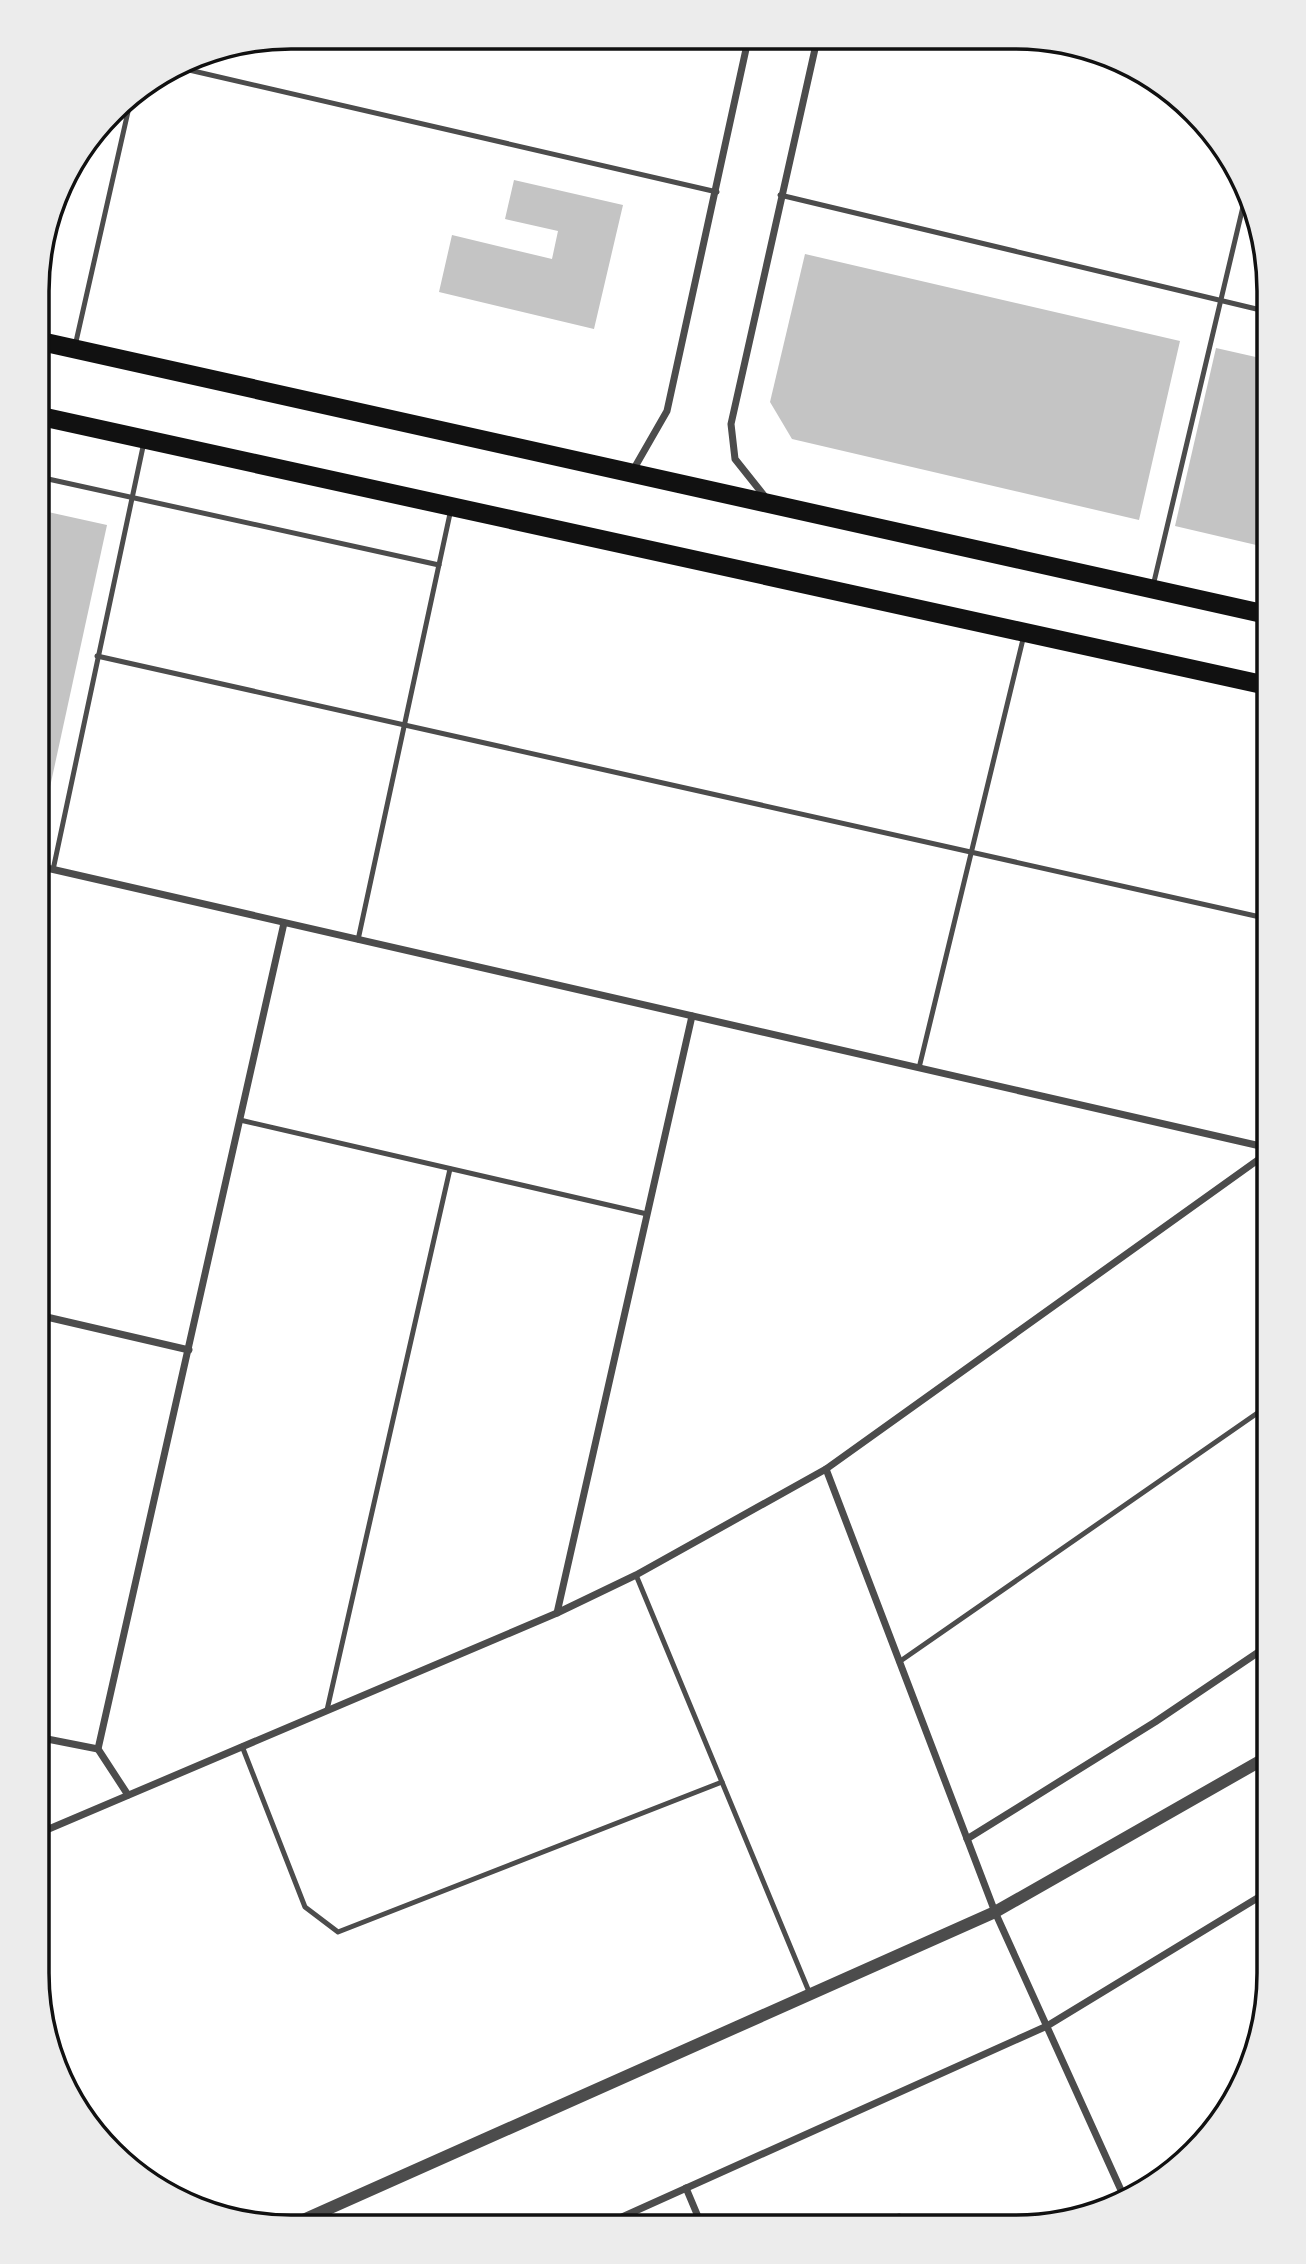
<svg xmlns="http://www.w3.org/2000/svg" width="1306" height="2264" font-family="'IBM Plex Sans',sans-serif">
<style>
.building{fill:#c4c4c4}
.lines{fill:none;stroke-linecap:round;stroke-linejoin:round}
.service{stroke:#4c4c4c;stroke-width:5}
.minor{stroke:#4c4c4c;stroke-width:7}
.tertiary{stroke:#4c4c4c;stroke-width:12}
.trunk{stroke:#111;stroke-width:19}
.rim{fill:none;stroke:#111;stroke-width:3.5}
</style>
<rect width="100%" height="100%" fill="#fff"/>
<g class="building">
<path d="M514,180L623,205L594,329L439,292L452,235L552,259L558,231L505,219Z"/>
<path d="M805,254L1180,341L1139,520L792,439L770,402Z"/>
<path d="M1216,348L1269,360V548L1175,526Z"/>
<path d="M39,510L107,525L50,787L38,785Z"/>
</g>
<g class="lines">
<g class="service">
<path d="M176,67L717,192"/>
<path d="M780,195L1269,312"/>
<path d="M75,346L132,94"/>
<path d="M39,477L439,565"/>
<path d="M1153,586L1246,194"/>
<path d="M97,656L1269,919"/>
<path d="M53,870L144,442"/>
<path d="M358,940L451,509"/>
<path d="M919,1068L1024,635"/>
<path d="M240,1120L647,1214"/>
<path d="M636,1575L810,1994"/>
<path d="M899,1662L1269,1405"/>
<path d="M327,1710L450,1169"/>
<path d="M242,1746L305,1907L338,1932L722,1782"/>
</g>
<g class="minor">
<path d="M632,472L667,411L748,40"/>
<path d="M766,498L735,459L731,424L817,40"/>
<path d="M38,866L1269,1148"/>
<path d="M38,1315L189,1350"/>
<path d="M826,1469L995,1912L1125,2199"/>
<path d="M557,1613L692,1016"/>
<path d="M37,1737L98,1749"/>
<path d="M128,1795L98,1749L284,923"/>
<path d="M37,1834L557,1613L636,1575L826,1469L1269,1152"/>
<path d="M967,1839L1155,1722L1269,1645"/>
<path d="M686,2188L702,2226"/>
<path d="M899,2217L903,2227"/>
<path d="M602,2226L1047,2026L1269,1891"/>
</g>
<path class="tertiary" d="M292,2225L995,1912L1269,1756"/>
<g class="trunk">
<path d="M39,341L1269,615"/>
<path d="M39,416L1269,686"/>
</g>
</g>
<path d="M0 0H1306V2264H0ZM291 49H1015A242 242 0 0 1 1257 291V1973A242 242 0 0 1 1015 2215H291A242 242 0 0 1 49 1973V291A242 242 0 0 1 291 49Z" fill="#ececec" fill-rule="evenodd"/>
<path class="rim" d="M291 49H1015A242 242 0 0 1 1257 291V1973A242 242 0 0 1 1015 2215H291A242 242 0 0 1 49 1973V291A242 242 0 0 1 291 49Z"/>
</svg>
